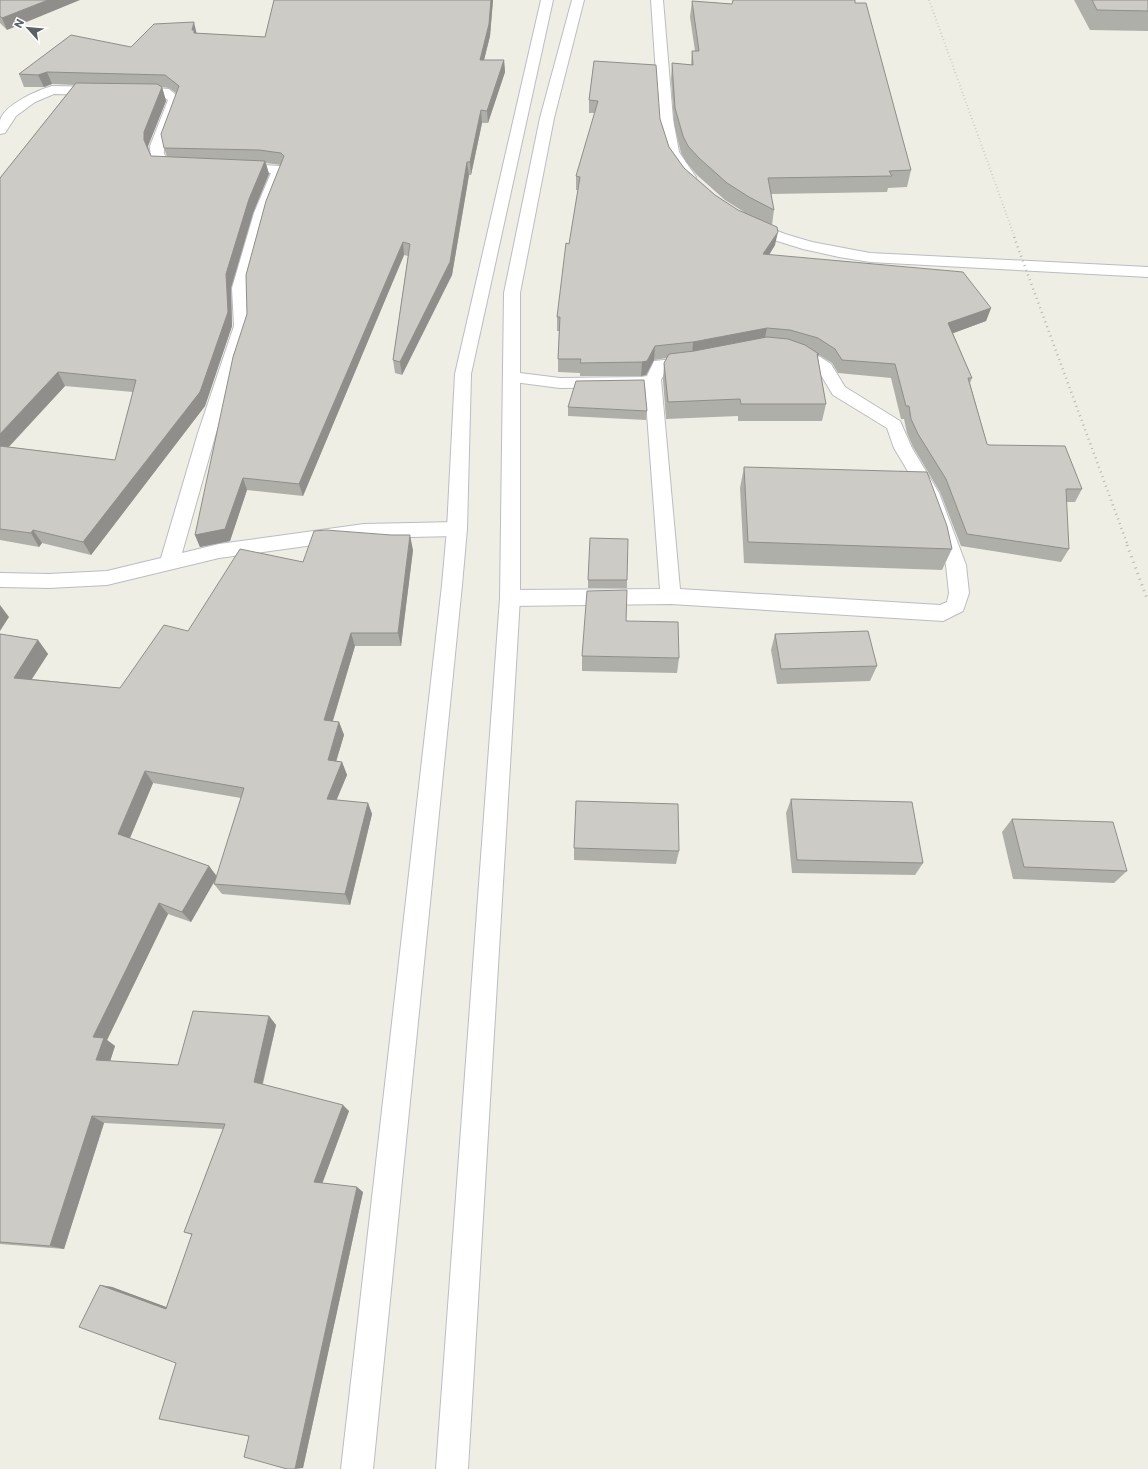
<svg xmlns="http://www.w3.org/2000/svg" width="1148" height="1469" font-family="Commissioner,sans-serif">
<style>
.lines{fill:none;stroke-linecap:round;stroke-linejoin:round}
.street-casing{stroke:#babcc1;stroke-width:2}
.secondary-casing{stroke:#bbbdc3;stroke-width:2}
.street{fill:#fff;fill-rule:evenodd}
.secondary{fill:#fff;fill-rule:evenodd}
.rail-far2{stroke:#b6b7b7;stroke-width:2;stroke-dasharray:0.5 3;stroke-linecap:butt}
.rail-far1{stroke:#b6b7b7;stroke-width:2.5;stroke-dasharray:1 4;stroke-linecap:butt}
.rail{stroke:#b6b7b7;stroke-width:3;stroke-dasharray:1 5;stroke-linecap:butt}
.wall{fill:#afafa9;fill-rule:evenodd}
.shaded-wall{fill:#8f8e8a}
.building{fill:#cccbc5;stroke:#8f8e8a}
</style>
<rect width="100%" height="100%" fill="#efeee5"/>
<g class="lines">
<defs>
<g id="street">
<path d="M651,0H663L673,119L679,152L696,177L694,180L689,181L684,180L665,152L659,119Z"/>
<path d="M52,86L99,87L103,88L105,91L103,94L99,95L54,94L35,102L16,116L5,133L0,134C0,130 0,125 0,121C3,105 38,90 52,86Z"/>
<path d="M134,87L169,89L181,99L164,146V153L167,162L186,164L188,167L186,170L181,171L157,169C152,162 150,154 150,146L168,100L162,96L130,94L128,91L130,88Z"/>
<path d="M238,163L279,166L284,167L286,170L268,213L248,288L250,326L216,433L182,553L219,544L364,524L457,522L464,524L467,529L464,534L457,536L364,538L219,558L107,585L49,588L0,587V573L49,574L107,571L161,558L198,433L234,326L232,288L254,213L271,173L233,170L231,167L233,164Z"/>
<path d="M751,220L785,234L812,242L870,253L1148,267V277L870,262L839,257L803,249L774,240L746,227L744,224L746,221Z"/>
<path d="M793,347L814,353L831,364L845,387L900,421L912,448L939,493L966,565L969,593L963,611L943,621L671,604L510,606L503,603L500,598L503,593L510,590L660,589L645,387L560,388L506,381L504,377L506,373L512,372L560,378L641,377L647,376L654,361L694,357L700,358L702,362L700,366L666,370L661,380L680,589L940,605L947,602L949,593L946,565L921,493L894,448L887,428L833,395L819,372L802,361L787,356L785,352L787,348Z"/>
</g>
<g id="secondary">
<path d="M541,0H553L471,374L467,529L462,585L373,1469H341L442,585L447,529L455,374Z"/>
<path d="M572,0H584L554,118L520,293V598L468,1469H436L500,598L504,293L540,118Z"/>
</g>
</defs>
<use href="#street" class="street-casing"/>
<use href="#secondary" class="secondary-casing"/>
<use href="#street" class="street"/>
<use href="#secondary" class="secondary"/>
<path class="rail-far2" d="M929,0L1015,238"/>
<path class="rail-far1" d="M1014,237L1128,546"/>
<path class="rail" d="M1127,545L1148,601"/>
</g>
<g class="wall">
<path d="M0,0L7,30L0,23Z"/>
<path d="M274,0H493L490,36L484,60H504L505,72L488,123H482L471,175H469L452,275L402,375L395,373L393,360L408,256L404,255L303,496L247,490L230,541L200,547L195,535L247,314L281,165L266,163L269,174L253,213L231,288L232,326L205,406L91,555L42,543L39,547L0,540V178L74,85L52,84L44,87H24L19,74L131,47L197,33L265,37ZM162,87L169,88L176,93L164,148L167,157L151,156L149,151L148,146L166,101ZM65,386L133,392L115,460L9,447Z"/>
<path d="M1074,0H1148V31L1090,30Z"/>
<path d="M692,1L732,4L855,3L911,170L907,187L888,188L887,192L771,194L774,210L772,225L775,245L769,255L991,308L986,321L953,333L972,378L970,383L987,444L1082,489L1075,502H1066L1069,549L1061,562L961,546L940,492L913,447L907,433L904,419H901L891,378L838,373L832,363L819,355L818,358L826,404L822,421H738V416L666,419L663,380L664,363L667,358L654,360L646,375L641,376H580V373L558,372V359L559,331H557V317L578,190H576V176L595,113H589V100L594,61L660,119L669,147L684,168L715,195L738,210L744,212L725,200L697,175L686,162L681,153L674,124L671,79L672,63L691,65L692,51H695L690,17Z"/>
<path d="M568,407L647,411L646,420L568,416Z"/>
<path d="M744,467L952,549L942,570L744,563L740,488Z"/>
<path d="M413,550L401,646H355L333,721L339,722L344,735L336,761L342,762L347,775L336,800L368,803L372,814L350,905L222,894L214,884L216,878L191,922L168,914L107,1040L115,1046L110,1061L178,1065L269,1016L276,1025L263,1084L349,1111L322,1183L363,1192L303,1468L249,1436L176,1363L100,1285L112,1287L166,1307L192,1235L184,1232L223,1129L104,1123L64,1249L0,1244V634L38,640L48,654L32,679L120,688L188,631L303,562ZM153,783L241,798L217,876L209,866L130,838Z"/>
<rect x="588" y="580" width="39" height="8"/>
<path d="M775,634L877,666L870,681L777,684L771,650Z"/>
<path d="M582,656L679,658L677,673L582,671Z"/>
<path d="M791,799L923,863L915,875L792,873L786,813Z"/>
<path d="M1012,819L1127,871L1114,883L1013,879L1002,832Z"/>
<path d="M574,848L679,851L676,864L574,860Z"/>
</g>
<g class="shaded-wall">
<path d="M48,0H80L7,30L2,18Z"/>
<path d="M491,0H493L490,36L481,72L480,60Z"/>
<path d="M194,22L197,35L196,43L192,30Z"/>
<path d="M504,60L505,72L488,123L487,111Z"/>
<path d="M47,72L52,84L44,87L38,75Z"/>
<path d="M162,87L166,101L148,146L149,154L144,140V132Z"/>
<path d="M481,110L482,123L471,175L470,162Z"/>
<path d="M265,161L269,174L253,213L231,288L232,326L205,406L91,555L83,542L249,199Z"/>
<path d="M467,162L469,175L452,275L402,375L400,362Z"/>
<path d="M778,232L775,245L761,268L763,254Z"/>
<path d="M403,242L404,255L303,496L299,484Z"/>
<path d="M991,308L986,321L943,337L948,323Z"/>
<path d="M767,328L764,342L692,356L693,342Z"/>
<path d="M655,346L654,360L646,375L641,376L642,362Z"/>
<path d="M58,372L65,386L0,456V434Z"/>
<path d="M243,478L247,490L230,541L200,547L195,535Z"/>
<path d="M33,530L42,543L39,547L31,533Z"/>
<path d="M410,535L413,550L401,646L398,633Z"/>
<path d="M0,605L9,617L0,631Z"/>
<path d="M351,633L355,646L329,733L324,720Z"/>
<path d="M38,640L48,654L24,691L14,678Z"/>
<path d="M339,722L344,735L333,772L328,760Z"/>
<path d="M342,762L347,775L332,811L327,799Z"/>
<path d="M145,771L153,783L127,845L118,834Z"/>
<path d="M368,803L372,814L350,905L345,894Z"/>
<path d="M209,866L217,877L191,922L182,912Z"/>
<path d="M159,903L168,914L107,1040L115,1046L108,1068L96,1060L93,1037Z"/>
<path d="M269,1016L276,1025L261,1089L254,1082Z"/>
<path d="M343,1105L349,1111L321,1187L314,1182Z"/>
<path d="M92,1116L104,1123L64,1249L50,1246Z"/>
<path d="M357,1187L363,1192L303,1468L295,1469Z"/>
<path d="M100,1285L112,1287L177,1311L166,1309Z"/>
</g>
<g class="building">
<path d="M0,0H48L2,18L0,16Z"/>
<path d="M274,0H491L489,24L480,60H504L487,111L481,110L470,162H467L450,262L400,362L393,360L410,244L403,242L299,484L243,478L225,529L195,535L233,357L247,314L246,275L266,201L284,156L281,153L259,150L164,148L161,134L179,86L165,75L47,72L38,75L19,74L71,35L131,47L154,24L194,22L192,30H194V33L265,37Z"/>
<path d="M733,0H855V3H866L911,170L889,171L892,176L768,178L774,210L749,197L727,183L699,158L688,146L683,136L675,108L672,63L693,65L692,51H699L692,1L732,4Z"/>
<path d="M1092,0H1148V11L1097,10Z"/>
<path d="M594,61L656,65L660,119L669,147L684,168L715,195L738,210L777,227L778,232L763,254L963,272L991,308L948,323L972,378H968L987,444L989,445L1065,446L1082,489H1066L1069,549L967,534L946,479L918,434L911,419L909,406H906L895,364L842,360L835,349L818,338L790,330L767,328L693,342L655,346L647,361L642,362L580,363L581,359H558L560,317H557L566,243L569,244L580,177L576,176L598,101L589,100Z"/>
<path d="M76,83L157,84L162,87L144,132V140L151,156L265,161L249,199L226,274L228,312L200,392L83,542L33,530L31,533L0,529V446L115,460L136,380L58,372L0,434V178Z"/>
<path d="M767,337L788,339L805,345L819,354H817L826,404H741L740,399L668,402L664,363L669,354L694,351Z"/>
<path d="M644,380L647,411L568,407L576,381Z"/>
<path d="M744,467L927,472L947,526L952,549L748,542Z"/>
<path d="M326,530L391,535H410L398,633H351L324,720L339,722L328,760L342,762L327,799L368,803L345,894L214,884L244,788L145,771L118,834L209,866L182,912L159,903L93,1037L104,1038L96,1060L178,1065L193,1011L269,1016L254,1082L343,1105L314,1182L357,1187L295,1469H287L244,1457L249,1436L159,1419L176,1363L79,1327L100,1285L166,1309L192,1234L184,1232L225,1124L92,1116L50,1246L0,1242V634L38,640L14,678L120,688L164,625L188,631L240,549L303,562L314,531Z"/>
<path d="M590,538L628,539L627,580H588Z"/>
<path d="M627,590L626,621L678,622L679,658L582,656L587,591Z"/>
<path d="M868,631L877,666L781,669L775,634Z"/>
<path d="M791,799L912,802L923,863L797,860Z"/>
<path d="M576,801L678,804L679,851L574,848Z"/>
<path d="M1012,819L1113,822L1127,871L1024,867Z"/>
</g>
<g transform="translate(28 28) rotate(297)" stroke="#ffffff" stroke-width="3" paint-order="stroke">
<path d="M0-3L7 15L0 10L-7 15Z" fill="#5d6066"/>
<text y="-6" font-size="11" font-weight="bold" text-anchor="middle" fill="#5d6066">N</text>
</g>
</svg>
